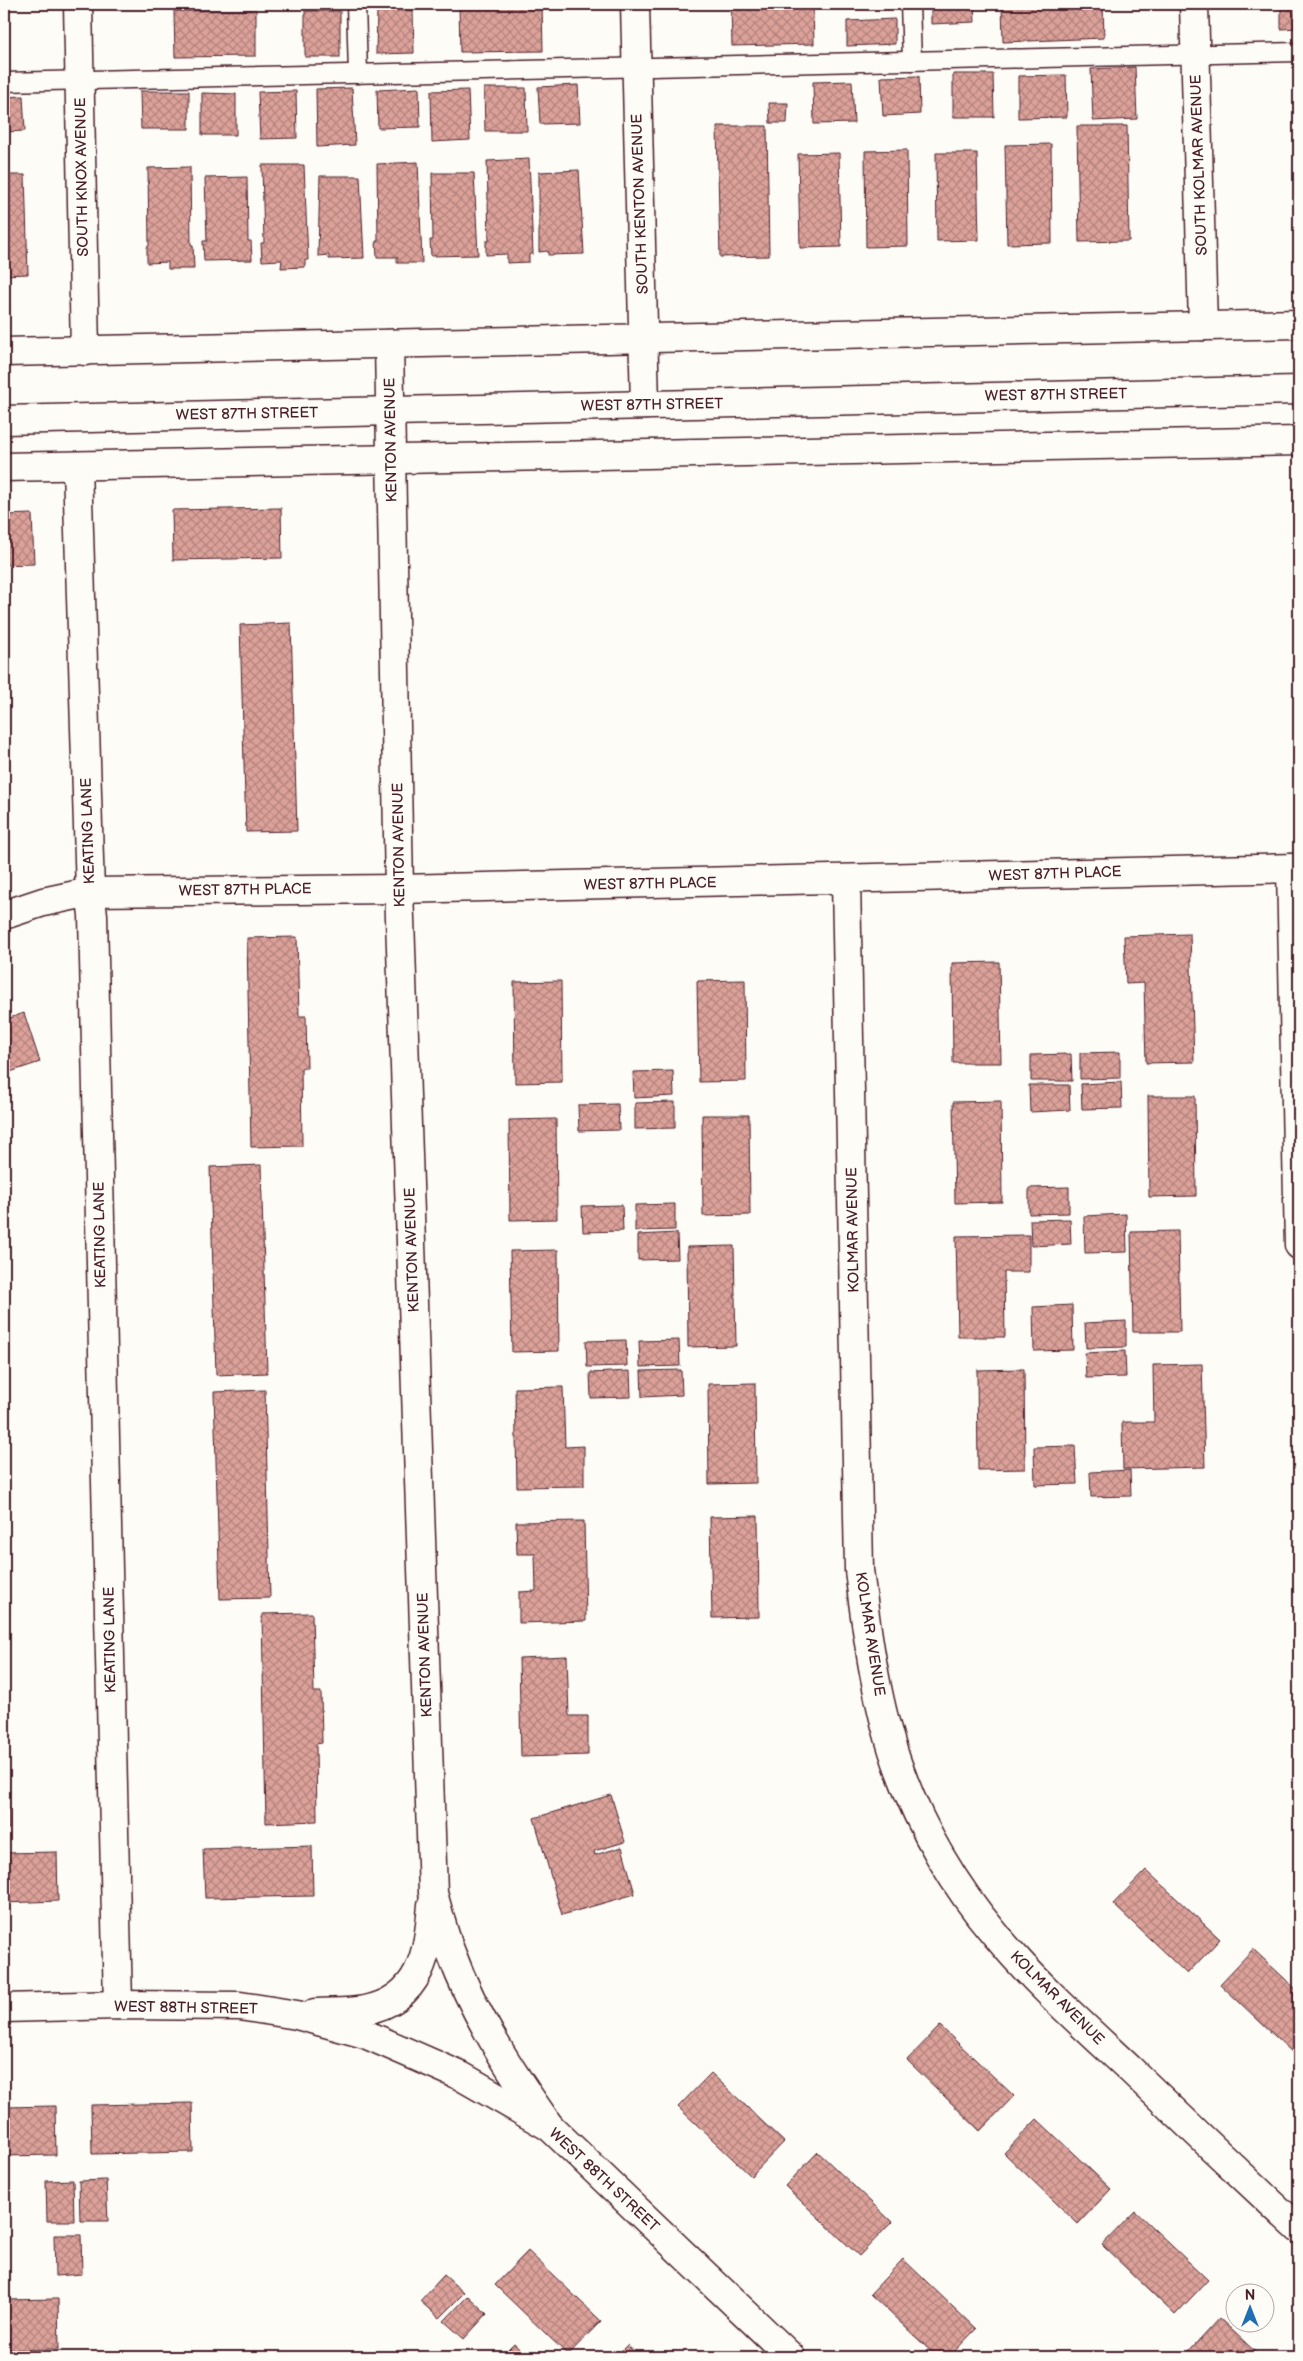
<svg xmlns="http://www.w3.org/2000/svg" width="1303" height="2361" font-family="'Balsamiq Sans',sans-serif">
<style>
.building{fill:url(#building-cross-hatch);stroke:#4a1f2b}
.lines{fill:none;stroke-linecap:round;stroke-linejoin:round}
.lane-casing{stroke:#4a1f2b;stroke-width:21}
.street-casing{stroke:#4a1f2b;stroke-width:31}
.secondary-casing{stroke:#4a1f2b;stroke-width:31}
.lane{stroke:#fdfcf7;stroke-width:18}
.street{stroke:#fdfcf7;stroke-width:28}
.secondary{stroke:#fdfcf7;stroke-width:28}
.labels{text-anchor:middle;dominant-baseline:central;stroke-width:4;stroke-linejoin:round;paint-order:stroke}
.street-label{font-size:15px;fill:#4a1f2b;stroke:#fdfcf7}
</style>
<defs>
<pattern id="building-cross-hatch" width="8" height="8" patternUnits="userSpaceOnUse" patternTransform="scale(1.25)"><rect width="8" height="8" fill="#dca29a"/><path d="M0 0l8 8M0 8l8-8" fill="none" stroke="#b4837e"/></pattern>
</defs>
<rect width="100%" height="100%" fill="#fdfcf7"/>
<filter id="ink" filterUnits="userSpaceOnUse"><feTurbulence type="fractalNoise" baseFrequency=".02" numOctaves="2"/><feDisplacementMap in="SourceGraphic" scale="10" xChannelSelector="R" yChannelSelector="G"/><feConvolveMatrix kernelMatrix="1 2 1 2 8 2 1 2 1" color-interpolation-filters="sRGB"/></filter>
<g filter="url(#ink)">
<g class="building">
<path d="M459,4H542L543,51L460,52Z"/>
<path d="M731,4H813L814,44L732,46Z"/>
<path d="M931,4H974L975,22L931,24Z"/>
<path d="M1002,4H1103L1104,38L1003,42Z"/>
<path d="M1281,4H1299V28L1281,29Z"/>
<path d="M256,10V56L175,57L174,11Z"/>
<path d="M377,10H413L414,53L376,54Z"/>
<rect x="305" y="11" width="35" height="46"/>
<path d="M895,19V44L847,46V21Z"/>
<path d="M1135,67L1137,119L1093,121L1091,69Z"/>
<path d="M953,74H993L994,117H953Z"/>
<path d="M1066,75L1067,117L1018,118V76Z"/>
<path d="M919,76L920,114L883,116L881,77Z"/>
<path d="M852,81L854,123L814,124L813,82Z"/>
<path d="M578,85L580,123L540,124L538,87Z"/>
<path d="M352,88L355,145L317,147L316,89Z"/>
<path d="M419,88L420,127L378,128L377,90Z"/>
<path d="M484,88H526L527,131H485Z"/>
<path d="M468,90L470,140L432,142L431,91Z"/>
<path d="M140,91H189V129H141Z"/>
<path d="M296,91L297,138L260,139L258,92Z"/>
<path d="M202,93L236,94V135H202Z"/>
<path d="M23,96L25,131L4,132V97Z"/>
<path d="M769,103H788L787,123H770Z"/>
<path d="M717,126H767L769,256L720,257Z"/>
<path d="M1077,126H1127L1129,241L1079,242Z"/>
<path d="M1051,144L1052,243L1007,244L1005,145Z"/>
<path d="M907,150L908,246L866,247L865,151Z"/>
<path d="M839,153L841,247L800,248L798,154Z"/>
<path d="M936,153H977L979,240L937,241Z"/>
<path d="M529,159L533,254H529V262L507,263V254L486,255V241H489L487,161Z"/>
<path d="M418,162L422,263H397V257H377L376,241H378L377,164Z"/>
<path d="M262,165H304L308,260H305V267L281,268L282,260L262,261L261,243H264Z"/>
<path d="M190,167L191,245H193L194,269H168V262L147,263V247L149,246L148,168Z"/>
<path d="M579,170L584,254L548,255V251L539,252V172Z"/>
<path d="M432,173H474L478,255L431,256L430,240H433Z"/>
<path d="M4,175H25L28,274L4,275Z"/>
<path d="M320,176H360L364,258L329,259V255L318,256Z"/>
<path d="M247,177L248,241H251L252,260L204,261L203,241H207L205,178Z"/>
<path d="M281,508L282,558L173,560L172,510Z"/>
<path d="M32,514L34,564L4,565V515Z"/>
<path d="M291,623L297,831L246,832L240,625Z"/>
<path d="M1190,934L1194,1062L1146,1063L1144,983L1126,984L1124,936Z"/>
<path d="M297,937L299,1016H306L307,1068H301L302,1146L251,1147L247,938Z"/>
<path d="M999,962L1001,1063H953L952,963Z"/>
<path d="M745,980L746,1081L699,1082L697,981Z"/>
<path d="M561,981L562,1082L515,1083L514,982Z"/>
<path d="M24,1013L40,1062L4,1074V1020Z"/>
<path d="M1120,1052V1078L1080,1079V1053Z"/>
<path d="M1071,1054L1072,1081H1031V1055Z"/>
<path d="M673,1071L674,1096L634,1098L633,1072Z"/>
<path d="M1121,1082L1122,1108L1082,1109L1081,1084Z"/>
<path d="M1029,1085H1069L1070,1110L1030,1112Z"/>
<path d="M1148,1096H1195L1196,1196L1149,1197Z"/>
<path d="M1001,1101L1002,1202L955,1203L953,1102Z"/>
<path d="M675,1102V1128L635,1129V1103Z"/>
<path d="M618,1104L619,1130L579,1131L578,1105Z"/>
<path d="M702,1115H749L750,1215L703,1216Z"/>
<path d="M556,1119L557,1219L510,1220L509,1120Z"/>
<path d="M261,1165L267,1373L216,1375L210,1167Z"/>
<path d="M1069,1187V1213L1029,1214V1188Z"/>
<path d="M675,1204V1230L635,1231V1205Z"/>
<path d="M622,1205L623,1231L583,1232L582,1206Z"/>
<path d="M1126,1214L1127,1252L1085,1253L1084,1216Z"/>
<path d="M1070,1219L1071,1244L1031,1246L1030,1220Z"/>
<path d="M1178,1231L1180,1332H1133L1131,1232Z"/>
<path d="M677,1233L678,1259L638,1260V1235Z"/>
<path d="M1029,1235V1272H1004L1005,1337H958L956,1236Z"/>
<path d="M734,1246L736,1346L688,1347L687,1247Z"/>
<path d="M558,1250L559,1351L512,1352L510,1251Z"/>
<path d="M1072,1305L1073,1350L1034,1351L1033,1307Z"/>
<path d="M1126,1321V1347L1086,1348L1085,1323Z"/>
<path d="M626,1340L627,1366L587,1367L586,1341Z"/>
<path d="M679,1340L680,1366L640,1367L639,1341Z"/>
<path d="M1125,1351L1126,1377L1086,1378L1085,1353Z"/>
<path d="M1202,1364L1205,1467L1123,1469L1122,1422H1154L1153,1365Z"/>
<path d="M1024,1369L1025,1469L978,1470L977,1370Z"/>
<path d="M681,1370L682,1395L642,1397L641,1371Z"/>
<path d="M630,1371L631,1397L591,1398L590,1373Z"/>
<path d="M755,1383L756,1483L709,1484L708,1384Z"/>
<path d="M563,1387L565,1447L584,1446V1486L517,1487L515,1388Z"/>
<path d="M265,1390L270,1598L220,1599L214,1392Z"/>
<path d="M1075,1446L1077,1484L1035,1485L1034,1447Z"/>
<path d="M1130,1470L1131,1496L1091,1497L1090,1472Z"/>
<path d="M758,1516L759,1617L712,1618L710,1517Z"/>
<path d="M584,1521L586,1621L519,1623V1592L536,1591L535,1554H517L516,1522Z"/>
<path d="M312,1613L314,1692H321L322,1743L316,1744L317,1821L266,1823L262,1614Z"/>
<path d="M4,1621L9,1829H4Z"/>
<path d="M567,1656L569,1716H588V1755L521,1757L519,1658Z"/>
<path d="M611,1795L625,1842L594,1851L595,1855L622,1847L635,1894L562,1915L534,1818Z"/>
<path d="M312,1846L313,1896L205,1898L203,1849Z"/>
<path d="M57,1852L58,1901L4,1903V1853Z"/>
<path d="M1146,1870L1220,1939L1187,1974L1113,1904Z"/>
<path d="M1253,1949L1299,1992V2048L1294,2054L1220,1984Z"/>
<path d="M940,2026L1014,2096L980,2131L907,2060Z"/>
<path d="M711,2073L784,2142L751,2176L678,2107Z"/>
<path d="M192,2103L193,2152L92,2154L91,2105Z"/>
<path d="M55,2106L56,2155L4,2156V2107Z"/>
<path d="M1037,2119L1111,2189L1078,2224L1004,2153Z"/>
<path d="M818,2152L892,2222L859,2256L785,2186Z"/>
<path d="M73,2180L74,2221H47L46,2181Z"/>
<path d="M106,2180L108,2221H80L79,2181Z"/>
<path d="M1135,2211L1208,2280L1175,2315L1102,2245Z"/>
<path d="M54,2235H81L82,2274L55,2276Z"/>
<path d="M528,2251L601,2321L568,2355L495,2285Z"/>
<path d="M903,2259L976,2329L949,2357H937L870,2294Z"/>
<path d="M444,2275L464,2293L439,2318L420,2301Z"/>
<path d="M468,2296L487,2314L464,2339L444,2321Z"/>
<path d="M58,2299L59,2349L4,2350V2300Z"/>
<path d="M1219,2318L1261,2357H1191L1187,2353Z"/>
<path d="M514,2344L528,2357H501Z"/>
<path d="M627,2345L640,2357H615Z"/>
</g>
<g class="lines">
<defs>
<g id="lane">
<path d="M356,4L358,74"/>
<path d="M910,4L912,61"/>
<path d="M4,82L1299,52"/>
</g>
<g id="street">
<path d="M78,4L85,351"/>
<path d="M635,4L645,405"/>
<path d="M1194,4L1203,326"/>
<path d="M389,344L399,889L433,1893C439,1914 444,1936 452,1955C475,2017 512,2073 550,2127"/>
<path d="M77,466L90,892L93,915L118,2005"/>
<path d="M4,467L1299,441"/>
<path d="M1291,868L1299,1245"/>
<path d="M846,880L859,1570C867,1635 877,1709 900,1771C921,1829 955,1887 995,1934C1036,1984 1085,2027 1132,2071C1187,2124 1243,2177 1299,2229"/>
<path d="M4,915L43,902L90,892L399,889L1299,868"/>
<path d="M4,2008L118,2005L240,2006L297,2015L365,2034L461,2076L550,2127L791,2357"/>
<path d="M315,2013C331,2012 349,2013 365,2010C422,1999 428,1952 432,1905"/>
</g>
<g id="secondary">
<path d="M4,352L1299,324"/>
<path d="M4,420L1299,390"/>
</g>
</defs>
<use href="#lane" class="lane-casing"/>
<use href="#street" class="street-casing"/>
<use href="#secondary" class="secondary-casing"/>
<use href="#lane" class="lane"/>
<use href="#street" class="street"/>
<use href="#secondary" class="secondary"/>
</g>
</g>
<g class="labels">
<g class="street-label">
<text transform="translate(1199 165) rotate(-92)">SOUTH KOLMAR AVENUE</text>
<text transform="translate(82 177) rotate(-91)">SOUTH KNOX AVENUE</text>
<text transform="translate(640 204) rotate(-92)">SOUTH KENTON AVENUE</text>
<text transform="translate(1056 395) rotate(-1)">WEST 87TH STREET</text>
<text transform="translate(652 405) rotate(-1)">WEST 87TH STREET</text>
<text transform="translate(247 414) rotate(-1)">WEST 87TH STREET</text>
<text transform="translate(391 440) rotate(-91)">KENTON AVENUE</text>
<text transform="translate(88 831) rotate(-92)">KEATING LANE</text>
<text transform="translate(399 845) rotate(-91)">KENTON AVENUE</text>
<text transform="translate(1055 874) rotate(-2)">WEST 87TH PLACE</text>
<text transform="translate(650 884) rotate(-1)">WEST 87TH PLACE</text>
<text transform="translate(245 890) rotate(-1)">WEST 87TH PLACE</text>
<text transform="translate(853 1230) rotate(-91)">KOLMAR AVENUE</text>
<text transform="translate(100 1235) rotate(-91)">KEATING LANE</text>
<text transform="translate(412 1250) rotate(-92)">KENTON AVENUE</text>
<text transform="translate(870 1634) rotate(81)">KOLMAR AVENUE</text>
<text transform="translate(110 1640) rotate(-91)">KEATING LANE</text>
<text transform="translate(425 1655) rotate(-92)">KENTON AVENUE</text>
<text transform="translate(1057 1998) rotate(45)">KOLMAR AVENUE</text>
<text transform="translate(186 2008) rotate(1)">WEST 88TH STREET</text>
<text transform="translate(604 2180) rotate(43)">WEST 88TH STREET</text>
</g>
</g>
<rect width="1303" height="2361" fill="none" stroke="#fdfcf7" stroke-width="20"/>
<rect x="10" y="10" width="1283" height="2341" fill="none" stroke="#4a1f2b" stroke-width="2" filter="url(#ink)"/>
<g transform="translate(1250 2308)"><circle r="24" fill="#fdfcf7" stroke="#b5a4a5"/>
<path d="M0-4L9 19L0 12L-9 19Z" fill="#1f6fb2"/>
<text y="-8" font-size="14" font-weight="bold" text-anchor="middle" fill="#4a1f2b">N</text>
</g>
</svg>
